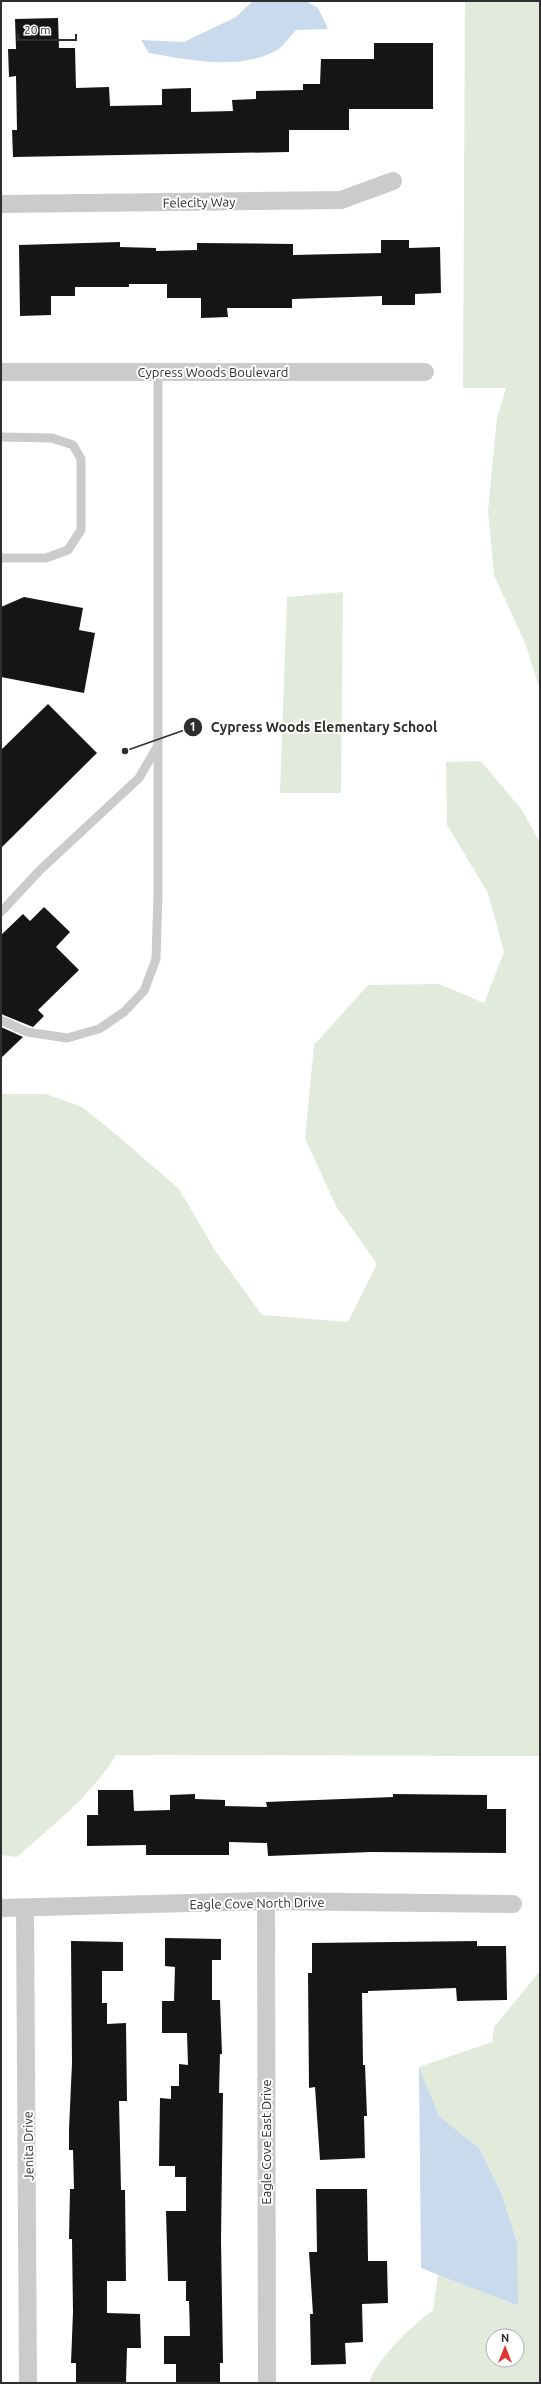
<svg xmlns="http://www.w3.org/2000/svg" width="541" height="2384" font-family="Ubuntu,sans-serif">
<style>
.green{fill:#e2ebdb;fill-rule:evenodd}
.water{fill:#c8daeb}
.building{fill:#151515}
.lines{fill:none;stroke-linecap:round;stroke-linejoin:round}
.service{stroke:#cbcbcb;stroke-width:9}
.minor{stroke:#cbcbcb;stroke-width:18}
.labels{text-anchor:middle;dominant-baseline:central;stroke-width:4;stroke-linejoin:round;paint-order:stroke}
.street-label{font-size:13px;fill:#2e2e2e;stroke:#fff}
.leader{fill:none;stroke:#2e2e2e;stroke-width:1.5}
.callout-dot{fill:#2e2e2e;stroke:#fff;stroke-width:1.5}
.mark-label{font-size:12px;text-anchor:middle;font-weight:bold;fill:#fff}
.callout-label{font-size:14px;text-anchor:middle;font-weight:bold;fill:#2e2e2e;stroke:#fff;stroke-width:4;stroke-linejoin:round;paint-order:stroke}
</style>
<rect width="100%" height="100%" fill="#fff"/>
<g class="green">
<path d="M465,1H540V690L525,643L494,575L488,511L497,418L506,388H463Z"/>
<path d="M343,592L341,793H280L287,597Z"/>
<path d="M481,761L522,810L540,843V1756L116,1755C92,1795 52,1826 17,1857L1,1855V1094H46L82,1107L118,1136L179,1189L216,1252L262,1315L348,1322L377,1264L336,1206L305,1138L314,1045L368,985L439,984L484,1003L504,952L488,893L447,825L446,762Z"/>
<path d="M540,1971V2383H369C377,2358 412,2326 433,2310L438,2274L517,2306V2242L501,2193L480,2149L439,2116L419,2067L492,2042L494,2027ZM493,2336H517V2360H493Z"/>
</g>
<g class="water">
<path d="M253,1H306L318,8L328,29L296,30C290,36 284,46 277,50C241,71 188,60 149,53L141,40L184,42L236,17Z"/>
<path d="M419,2067L439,2116L480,2149L501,2193L517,2242L518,2306L421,2268Z"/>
</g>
<g class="building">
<path d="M58,18L59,48H75L76,88L109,87L110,106L162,105V89L191,88V112L233,111L232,100L256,99V91L303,90V84H320L321,59H374V43H433V109H349V130H289V152L13,157L12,130H17L16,76L9,77L8,49H16L15,19Z"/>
<path d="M381,240H409V248L440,247L441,293L415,294V305H382V296L292,299V308H227L228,317L201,318V298H167V284H129V287H75V296H51V315L20,316L19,245L120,242V247L156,248V251L197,250V243L293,244V255L381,253Z"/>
<path d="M24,597L83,608L79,630L95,633L84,693L1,677V607Z"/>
<path d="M48,704L97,753L1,848V750Z"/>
<path d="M44,907L70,932L56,947L79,970L38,1010L44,1016L33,1027L1,1014V935L23,914L30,921Z"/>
<path d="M1,1027L23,1037L1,1058Z"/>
<path d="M98,1790H133L134,1811L170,1810V1795L195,1794V1799L225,1800V1806L267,1807L266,1802L393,1797V1794L487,1795V1809H506V1853L371,1852L268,1856L267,1843L229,1842V1855H146V1845L87,1846V1815H98Z"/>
<path d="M165,1938L221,1939V1960H212V2000H220L222,2054H220L219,2093H223L221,2239L223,2363H220V2383H176V2364H164V2336H190L189,2301H186V2281H168L166,2211H186V2177H175V2166H159L160,2098L171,2099V2086H179V2064L188,2065L187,2033H162V2001H174L175,1967L165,1966Z"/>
<path d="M71,1941L123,1942V1971H102V2003H107V2024L126,2023L127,2101H119L121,2190H125L126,2281H107V2313L140,2314L141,2348H127L126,2383H76V2363H71L73,2312L72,2239H69L70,2189H74L73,2150H69V2129L72,2063Z"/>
<path d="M477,1941V1946H506L507,2000L457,2001L456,1988L368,1991V1993H362L363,2065H365L367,2116H364L365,2158L320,2160L315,2087L309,2088L308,1973H312V1943Z"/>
<path d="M316,2189H367L368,2261H387L388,2303L362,2304L363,2342L345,2343L346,2364L311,2365L310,2314H313L309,2252H317Z"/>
</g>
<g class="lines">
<g class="service">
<path d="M1,437L52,438L73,445L81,459V530L68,550L46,558H1"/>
<path d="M1,912L40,870L139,778L157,747"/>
<path d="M1,1020L27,1032L67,1038L99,1029L124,1012L144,991L156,959L158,895V372"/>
</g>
<g class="minor">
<path d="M1,204L341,200L393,181"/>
<path d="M1,372H425"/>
<path d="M266,1901L267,2383"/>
<path d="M1,1908L266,1901L513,1904"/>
<path d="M25,1908L28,2383"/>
</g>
</g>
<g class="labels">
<g class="street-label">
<text transform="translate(199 202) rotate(-1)">Felecity Way</text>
<text x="213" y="372">Cypress Woods Boulevard</text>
<text transform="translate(257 1903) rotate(-1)">Eagle Cove North Drive</text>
<text transform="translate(266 2142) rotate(-90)">Eagle Cove East Drive</text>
<text transform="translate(28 2146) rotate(-91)">Jenita Drive</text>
</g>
</g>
<path class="leader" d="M125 751L193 727"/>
<g class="callout-dot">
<circle cx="125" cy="751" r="4"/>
<circle cx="193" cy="727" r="10"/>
</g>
<g class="mark-label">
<text x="193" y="731">1</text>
</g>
<g class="callout-label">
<text x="324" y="732">Cypress Woods Elementary School</text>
</g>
<rect width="541" height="2384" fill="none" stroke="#2e2e2e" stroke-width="4"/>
<g transform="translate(505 2348)"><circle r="19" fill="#ffffff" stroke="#ababab"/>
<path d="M0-3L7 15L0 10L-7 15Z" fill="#e23532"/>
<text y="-6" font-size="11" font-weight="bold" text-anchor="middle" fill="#2e2e2e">N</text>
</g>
<path d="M18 34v6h58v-6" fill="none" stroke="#2e2e2e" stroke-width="2"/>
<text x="24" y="34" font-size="12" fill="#2e2e2e" stroke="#ffffff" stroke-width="3" paint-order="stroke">20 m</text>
</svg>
